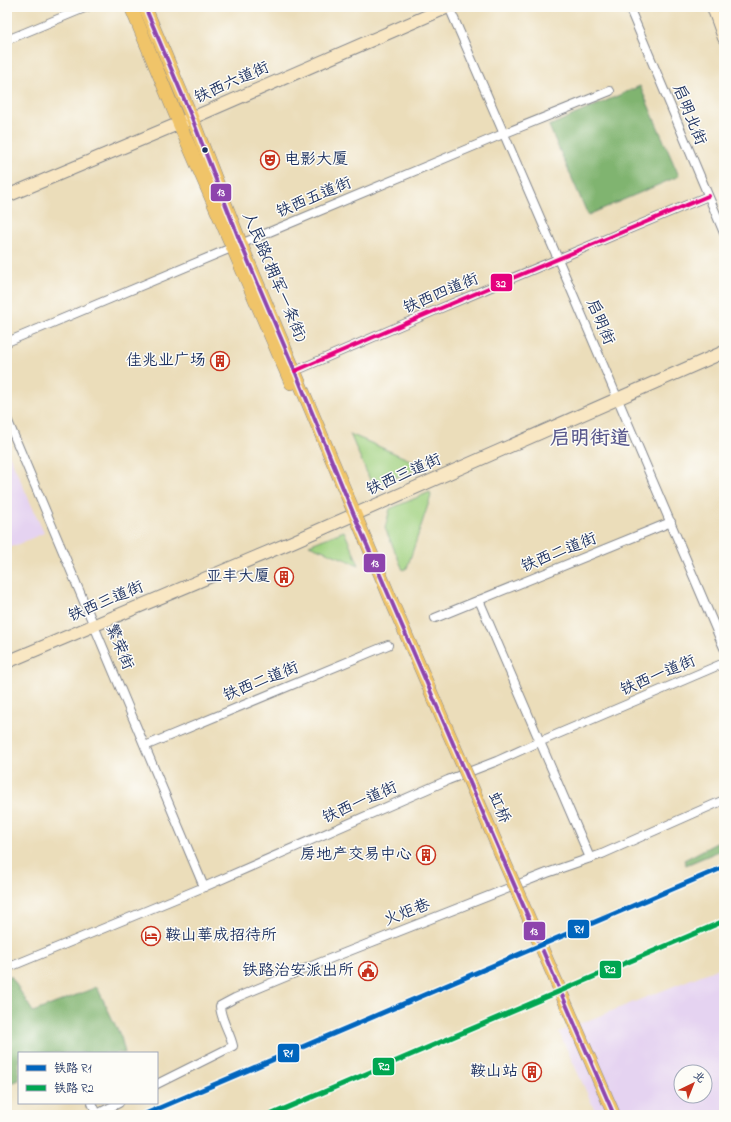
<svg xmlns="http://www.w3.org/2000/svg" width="731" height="1122" font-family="'Indie Flower','LXGW WenKai TC',sans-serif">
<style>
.built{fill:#e5d3f1;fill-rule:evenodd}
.green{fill:#a1d281;stroke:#5e8070}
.forest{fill:#80b46f;stroke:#4e7266}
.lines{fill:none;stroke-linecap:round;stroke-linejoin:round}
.minor-casing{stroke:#83868c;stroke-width:10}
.secondary-casing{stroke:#83868c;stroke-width:14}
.primary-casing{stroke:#83868c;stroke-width:14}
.minor{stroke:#fff;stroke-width:8}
.secondary{stroke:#f9e7c3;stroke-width:12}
.primary{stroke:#f0c469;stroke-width:13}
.primary-bridge-casing{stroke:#83868c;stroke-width:14;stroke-linecap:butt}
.primary-bridge{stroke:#f0c469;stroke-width:13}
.bus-1-casing{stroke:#fdfcf7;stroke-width:7}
.bus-2-casing{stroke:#fdfcf7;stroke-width:7}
.bus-1{stroke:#8e44ad;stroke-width:4}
.bus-2{stroke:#e5007d;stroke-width:4}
.rail-1-casing{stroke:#fdfcf7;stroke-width:8}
.rail-2-casing{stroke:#fdfcf7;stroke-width:8}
.rail-1{stroke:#0065bd;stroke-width:5}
.rail-2{stroke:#00a651;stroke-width:5}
.bus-dot{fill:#1b2f5e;stroke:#fdfcf7;stroke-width:1.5}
.labels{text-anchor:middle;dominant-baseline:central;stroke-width:3;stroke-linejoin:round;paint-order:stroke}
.street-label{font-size:16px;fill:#1b2f5e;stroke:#fdfcf7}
.poi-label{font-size:16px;fill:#1b2f5e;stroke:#fdfcf7;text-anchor:end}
.district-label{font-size:20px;font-weight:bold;fill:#5b5a8d;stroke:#fdfcf7}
.line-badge{stroke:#fdfcf7;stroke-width:1.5}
.badge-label{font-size:11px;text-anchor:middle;font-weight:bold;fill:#fff}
</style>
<rect width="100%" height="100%" fill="#fdfcf7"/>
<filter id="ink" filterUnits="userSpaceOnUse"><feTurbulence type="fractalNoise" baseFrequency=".025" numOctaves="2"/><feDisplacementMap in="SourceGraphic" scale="8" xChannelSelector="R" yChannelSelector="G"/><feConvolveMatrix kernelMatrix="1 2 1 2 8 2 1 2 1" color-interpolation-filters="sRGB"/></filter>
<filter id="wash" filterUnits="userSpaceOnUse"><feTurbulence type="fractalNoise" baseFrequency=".012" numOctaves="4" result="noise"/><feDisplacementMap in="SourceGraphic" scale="16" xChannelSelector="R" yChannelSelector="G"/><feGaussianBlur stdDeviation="0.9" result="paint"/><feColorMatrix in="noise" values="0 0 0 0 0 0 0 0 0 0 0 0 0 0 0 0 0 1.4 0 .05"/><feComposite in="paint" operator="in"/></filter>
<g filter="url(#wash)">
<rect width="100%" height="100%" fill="#ebddba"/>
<g class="built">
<path d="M7,450L44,533L7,549Z"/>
<path d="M724,966V1115H597L559,1032ZM681,1072H705V1096H681Z"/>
</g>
<g class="green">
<path d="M350,434L424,466L373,487Z"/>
<path d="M430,492L431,496L407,568L403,570L385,528L390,509Z"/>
<path d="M344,531L359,565L309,545Z"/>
</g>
<g class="forest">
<path d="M640,86L679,176L588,215L549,126Z"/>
<path d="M724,839V849L686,865L684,860Z"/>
<path d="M11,976L33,1012L97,987L121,1037L125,1053H19V1080L7,1085V977Z"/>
</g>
</g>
<g filter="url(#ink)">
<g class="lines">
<defs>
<g id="minor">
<path d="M449,7L558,259L724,648"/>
<path d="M629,7L724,233"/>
<path d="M7,40L87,7"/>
<path d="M7,342L503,134L610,91"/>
<path d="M295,371L434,311L708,196"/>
<path d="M7,419L204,887"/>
<path d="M479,600L590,858"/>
<path d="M435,618L671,522"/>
<path d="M145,746L388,645"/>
<path d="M7,968L204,887L448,780L497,761L539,742L724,663"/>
<path d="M157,1084L233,1046C230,1032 221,1021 220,1006L235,998L319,963L547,873L602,854L724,800"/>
<path d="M92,1103L97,1114L119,1103"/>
</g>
<g id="secondary">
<path d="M713,7L724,38"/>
<path d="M7,196L192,118L448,7"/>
<path d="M7,662L292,542L724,352"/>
</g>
<g id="primary">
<path d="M131,7L179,123L291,383"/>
<path d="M145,7L192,118L241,244L391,600"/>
<path d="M723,7L724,9"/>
</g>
</defs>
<use href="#minor" class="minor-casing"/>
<use href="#secondary" class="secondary-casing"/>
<use href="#primary" class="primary-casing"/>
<use href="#minor" class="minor"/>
<use href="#secondary" class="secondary"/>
<use href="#primary" class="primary"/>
<defs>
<path id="primary-bridge" d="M391,600L614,1115"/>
</defs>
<use href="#primary-bridge" class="primary-bridge-casing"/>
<use href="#primary-bridge" class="primary-bridge"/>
<defs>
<path id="bus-1" d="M145,7L192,118L241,244L295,371L354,515L614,1115"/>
<path id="bus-2" d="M295,371L434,311L708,196"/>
</defs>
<use href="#bus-1" class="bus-1-casing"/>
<use href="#bus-2" class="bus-2-casing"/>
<use href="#bus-1" class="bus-1"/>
<use href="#bus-2" class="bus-2"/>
<defs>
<path id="rail-1" d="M143,1115L724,867"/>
<path id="rail-2" d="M270,1115L724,921"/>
</defs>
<use href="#rail-1" class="rail-1-casing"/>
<use href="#rail-2" class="rail-2-casing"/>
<use href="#rail-1" class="rail-1"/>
<use href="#rail-2" class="rail-2"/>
</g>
</g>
<defs>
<symbol id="theatre-ring" viewBox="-11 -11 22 22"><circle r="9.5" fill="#fdfcf7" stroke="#c8321e" stroke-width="1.5"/><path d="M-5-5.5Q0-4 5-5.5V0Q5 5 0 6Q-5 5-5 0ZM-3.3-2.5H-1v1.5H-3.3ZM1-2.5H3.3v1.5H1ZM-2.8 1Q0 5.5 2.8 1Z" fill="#c8321e"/></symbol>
<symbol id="building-ring" viewBox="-11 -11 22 22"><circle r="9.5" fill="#fdfcf7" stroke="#c8321e" stroke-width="1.5"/><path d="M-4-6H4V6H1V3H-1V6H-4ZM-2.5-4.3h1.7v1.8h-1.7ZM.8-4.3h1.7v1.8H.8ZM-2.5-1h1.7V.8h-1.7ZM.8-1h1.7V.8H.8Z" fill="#c8321e"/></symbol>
<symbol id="hotel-ring" viewBox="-11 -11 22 22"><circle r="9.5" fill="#fdfcf7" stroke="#c8321e" stroke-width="1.5"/><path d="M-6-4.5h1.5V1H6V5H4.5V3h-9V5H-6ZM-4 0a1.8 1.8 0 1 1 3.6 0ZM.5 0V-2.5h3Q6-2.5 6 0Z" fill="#c8321e"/></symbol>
<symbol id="civic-ring" viewBox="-11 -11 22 22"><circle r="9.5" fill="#fdfcf7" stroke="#c8321e" stroke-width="1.5"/><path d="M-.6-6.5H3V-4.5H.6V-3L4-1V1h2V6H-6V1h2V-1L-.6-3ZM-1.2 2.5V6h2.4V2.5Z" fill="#c8321e"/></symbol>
</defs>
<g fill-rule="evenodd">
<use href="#theatre-ring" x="259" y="149" width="22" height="22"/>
<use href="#building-ring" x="209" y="350" width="22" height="22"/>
<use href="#building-ring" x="273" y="566" width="22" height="22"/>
<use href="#building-ring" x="415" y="844" width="22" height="22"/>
<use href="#hotel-ring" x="140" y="925" width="22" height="22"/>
<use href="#civic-ring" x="357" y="960" width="22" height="22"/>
<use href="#building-ring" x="521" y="1061" width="22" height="22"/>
</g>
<circle class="bus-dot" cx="205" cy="150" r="3.5"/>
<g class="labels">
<g class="street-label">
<text transform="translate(232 83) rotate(-24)">铁西六道街</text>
<text transform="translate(689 115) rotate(68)">启明北街</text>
<text transform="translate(314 198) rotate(-23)">铁西五道街</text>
<text transform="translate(274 277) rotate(67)">人民路(拥军一条街)</text>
<text transform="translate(441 294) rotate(-23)">铁西四道街</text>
<text transform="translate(600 322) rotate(67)">启明街</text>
<text transform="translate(404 475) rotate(-24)">铁西三道街</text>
<text transform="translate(559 553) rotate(-22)">铁西二道街</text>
<text transform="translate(106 602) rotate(-23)">铁西三道街</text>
<text transform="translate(119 647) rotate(67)">繁荣街</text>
<text transform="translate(658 676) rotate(-23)">铁西一道街</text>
<text transform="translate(261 682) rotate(-22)">铁西二道街</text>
<text transform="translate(360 803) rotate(-24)">铁西一道街</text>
<text transform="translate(499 808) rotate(67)">虹桥</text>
<text transform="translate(407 913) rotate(-21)">火炬巷</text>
</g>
<g class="poi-label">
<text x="284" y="160" text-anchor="start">电影大厦</text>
<text x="206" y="361">佳兆业广场</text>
<text x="270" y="577">亚丰大厦</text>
<text x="412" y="855">房地产交易中心</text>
<text x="165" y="936" text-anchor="start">鞍山華成招待所</text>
<text x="354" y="971">铁路治安派出所</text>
<text x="518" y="1072">鞍山站</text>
</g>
<g class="district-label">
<text x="590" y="439">启明街道</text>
</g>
</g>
<g class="line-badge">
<rect x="210" y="183" width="22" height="19" rx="4" fill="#8e44ad"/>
<rect x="490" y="273" width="23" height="19" rx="4" fill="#e5007d"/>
<rect x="363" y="553" width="23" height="20" rx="4" fill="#8e44ad"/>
<rect x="567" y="919" width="23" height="20" rx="4" fill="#0065bd"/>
<rect x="523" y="921" width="23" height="20" rx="4" fill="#8e44ad"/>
<rect x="599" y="960" width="23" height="19" rx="4" fill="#00a651"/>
<rect x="277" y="1043" width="23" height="20" rx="4" fill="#0065bd"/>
<rect x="372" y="1057" width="23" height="19" rx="4" fill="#00a651"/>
</g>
<g class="badge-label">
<text x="221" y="196">13</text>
<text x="501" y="287">32</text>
<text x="375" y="567">13</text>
<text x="579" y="933">R1</text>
<text x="534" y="935">13</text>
<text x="610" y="973">R2</text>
<text x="288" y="1057">R1</text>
<text x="384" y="1070">R2</text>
</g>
<rect width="731" height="1122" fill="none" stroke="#fdfcf7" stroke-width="24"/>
<rect x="18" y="1052" width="140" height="52" fill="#fdfcf7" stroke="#a3aaba"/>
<rect x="26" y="1065" width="20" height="6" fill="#0065bd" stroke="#a3aaba"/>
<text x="54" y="1072" font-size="12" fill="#1b2f5e">铁路 R1</text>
<rect x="26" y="1085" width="20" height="6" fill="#00a651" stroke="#a3aaba"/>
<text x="54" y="1092" font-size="12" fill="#1b2f5e">铁路 R2</text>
<g transform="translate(693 1084) rotate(43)"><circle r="19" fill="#fdfcf7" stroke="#a3aaba"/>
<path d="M0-3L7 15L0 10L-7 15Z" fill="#c8321e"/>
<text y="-6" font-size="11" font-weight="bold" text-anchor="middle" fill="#1b2f5e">北</text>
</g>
</svg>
